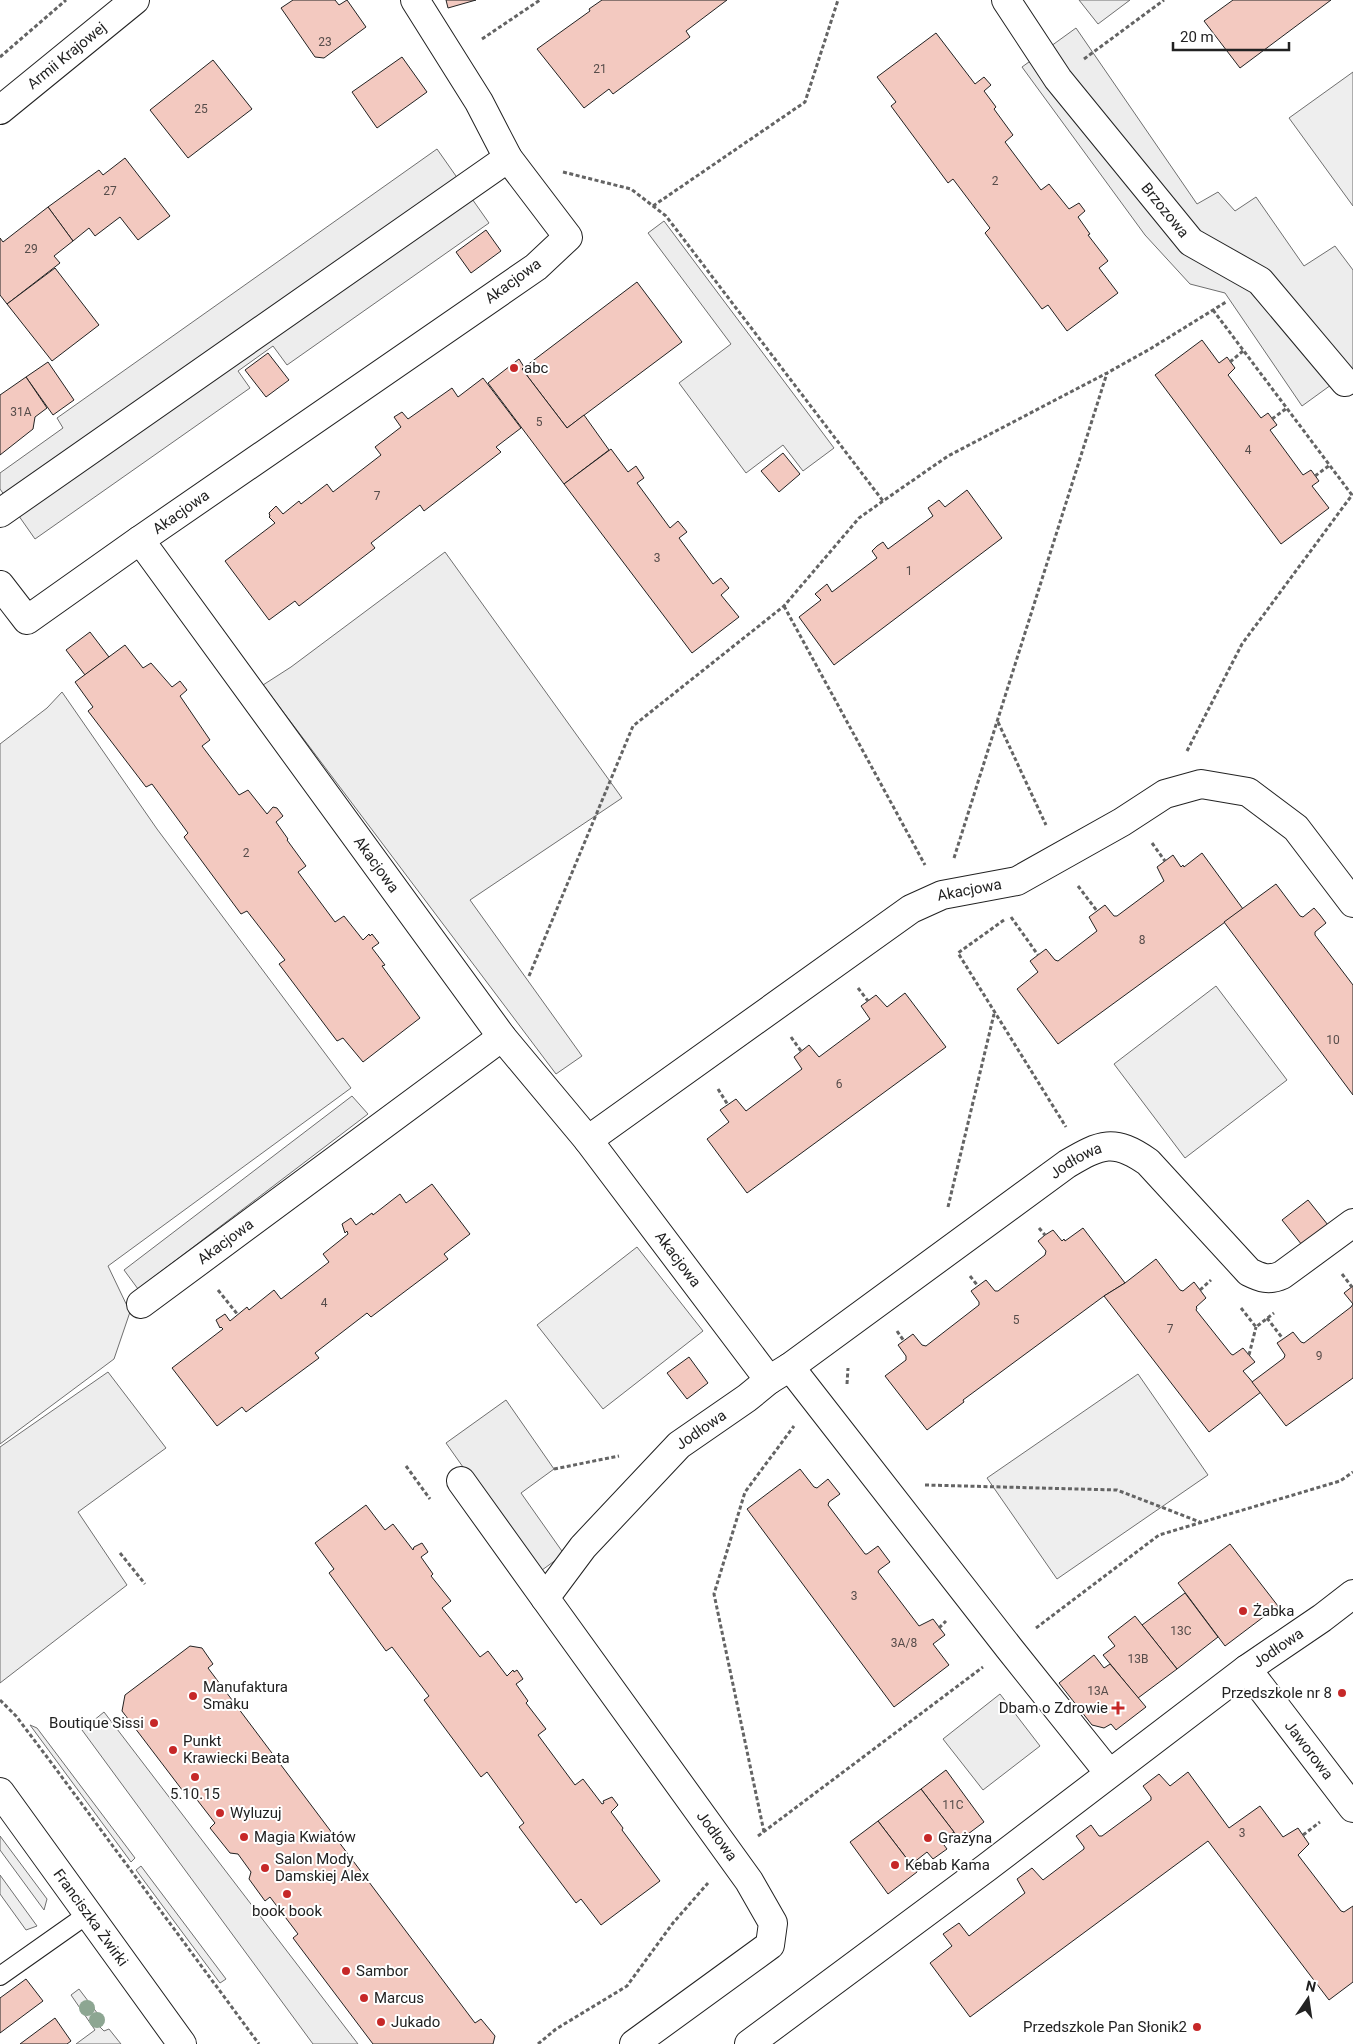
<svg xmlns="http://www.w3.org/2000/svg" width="1353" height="2044" font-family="Roboto,sans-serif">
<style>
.green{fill:#eee;stroke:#6f6f6f}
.parking{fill:#ededed;stroke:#6f6f6f}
.building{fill:#f3c9c0;stroke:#222}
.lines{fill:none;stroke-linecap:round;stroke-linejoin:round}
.lane-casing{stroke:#222;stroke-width:20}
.street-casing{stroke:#222;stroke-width:30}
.secondary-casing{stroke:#222;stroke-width:30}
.path{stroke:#646464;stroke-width:3;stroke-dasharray:4 2.5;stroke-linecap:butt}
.lane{stroke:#fff;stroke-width:18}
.street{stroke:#fff;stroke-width:28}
.secondary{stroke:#fff;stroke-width:28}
.tree{fill:#8da692}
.poi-dot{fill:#c62828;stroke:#fff;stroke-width:2}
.labels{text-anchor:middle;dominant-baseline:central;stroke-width:4;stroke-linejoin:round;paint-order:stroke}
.number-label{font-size:12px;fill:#564c4a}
.street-label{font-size:15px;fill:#222;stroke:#fff}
.poi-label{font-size:15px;fill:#222;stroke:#fff;text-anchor:start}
</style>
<rect width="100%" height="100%" fill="#fff"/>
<g class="green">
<path d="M1353,72V206L1289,118Z"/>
<path d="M62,692L157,829L351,1088L108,1266L130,1312L114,1359L0,1444V744L47,708Z"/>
<path d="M1216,986L1287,1080L1185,1158L1114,1064Z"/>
<path d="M637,1247L703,1331L603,1409L537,1325Z"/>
<path d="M1138,1374L1208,1475L1057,1579L987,1478Z"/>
<path d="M30,1725L37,1728L135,1858L131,1862Z"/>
<path d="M0,1836L47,1899L44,1910L0,1850Z"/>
<path d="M141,1866L226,1979L220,1983L136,1870Z"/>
<path d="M0,1875L37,1926L26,1930L0,1894Z"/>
<path d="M79,1989L104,2022L100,2027L104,2031L109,2029L121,2044H76L95,2030L71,1995Z"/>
</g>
<g class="parking">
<path d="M1079,0H1130L1098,24Z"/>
<path d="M1076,28L1197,204L1218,192L1235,211L1256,197L1304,266L1335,246L1353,270V369L1302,406L1225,293L1190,284L1145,235L1022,67Z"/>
<path d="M437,149L489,223L287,365L273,346L238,371L250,388L35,539L0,489V473L63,428L57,418Z"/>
<path d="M664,221L834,448L803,471L783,445L746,473L679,383L731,344L648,233Z"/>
<path d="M445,552L622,798L470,900L582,1056L556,1074L263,685L291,667Z"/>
<path d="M352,1096L368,1114L138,1289L124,1270Z"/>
<path d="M108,1372L166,1448L78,1512L127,1585L0,1683V1447Z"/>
<path d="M506,1400L554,1469L521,1493L564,1554L538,1573L446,1443Z"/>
<path d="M1000,1694L1040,1746L983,1790L943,1739Z"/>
<path d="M104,1712L358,2044H313L82,1730Z"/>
</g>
<g class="building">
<path d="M293,0H335L339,5L347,0L366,27L324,58L315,57L281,8Z"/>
<path d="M446,0H476L448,8Z"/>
<path d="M602,0H727L686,31L690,37L613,94L609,89L584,108L537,49L590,11L589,9Z"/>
<path d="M1331,0L1240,68L1204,21L1233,0Z"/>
<path d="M936,33L975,84L984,77L991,85L984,91L996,107L994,109L1013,135L1005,142L1041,190L1049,184L1069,209L1079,203L1085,211L1078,217L1090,234L1088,235L1108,261L1099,268L1118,293L1067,331L1048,305L1042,309L985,233L990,228L953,179L948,183L891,106L896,102L877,77Z"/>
<path d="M402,57L427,92L377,128L352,92Z"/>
<path d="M213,60L252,109L188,158L150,110Z"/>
<path d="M125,158L170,216L138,240L120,217L95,236L89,228L73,241L48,207L99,170L103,175Z"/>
<path d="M48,207L73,241L54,256L60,263L7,304L0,295V238L3,242Z"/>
<path d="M486,230L501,251L471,273L456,252Z"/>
<path d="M55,268L99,325L52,361L7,304Z"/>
<path d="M637,282L682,342L567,428L522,369Z"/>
<path d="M1202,340L1219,363L1227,357L1235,368L1228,375L1261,418L1268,413L1277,425L1270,430L1303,475L1311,470L1319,481L1312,486L1329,508L1281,544L1155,375Z"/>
<path d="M268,353L289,380L266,397L245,370Z"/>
<path d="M519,359L524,367L522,369L567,428L584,415L609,450L564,484L488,383Z"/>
<path d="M48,362L74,400L53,415L26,377Z"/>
<path d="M26,377L47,408L35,417L33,429L0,455V395Z"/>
<path d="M483,378L521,428L496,447L501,452L424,511L420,505L371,543L375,548L299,606L295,601L269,620L225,561L275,523L269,517L270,516L269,513L276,506L283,514L299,501L301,504L327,484L333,492L381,455L375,447L401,427L394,417L402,412L408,419L452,388L458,397Z"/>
<path d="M611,449L628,472L636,466L644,478L637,483L670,528L678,521L687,532L679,538L713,584L721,578L729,588L721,595L739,617L692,653L564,484Z"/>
<path d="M783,453L800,474L779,492L761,471Z"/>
<path d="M967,490L1002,538L834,665L799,617L821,600L815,594L827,584L832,592L877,558L872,551L877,546L883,542L888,549L933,516L928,508L939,500L945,507Z"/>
<path d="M90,632L109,657L85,675L66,650Z"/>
<path d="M125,645L143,668L151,663L172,687L180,681L187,690L180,696L210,740L202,746L239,795L248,790L267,814L273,807L277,808L283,816L276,822L288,839L287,840L306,866L298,872L335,922L344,916L363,940L369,934L370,936L372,934L379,943L372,948L385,965L382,966L420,1018L363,1062L343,1038L337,1041L279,964L285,960L247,911L241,914L184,837L188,833L152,784L146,787L88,711L93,707L75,682Z"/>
<path d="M1202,853L1243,909L1058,1044L1017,989L1038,972L1030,961L1046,949L1055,960L1058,961L1097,931L1089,917L1105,905L1114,916H1117L1164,881L1157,867L1173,855L1181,867L1183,865L1184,867Z"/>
<path d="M1276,884L1300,916L1303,917L1314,908L1320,915L1326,923L1315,932V935L1353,985V1095L1224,922Z"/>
<path d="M905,993L946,1047L747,1193L707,1139L729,1122L720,1110L736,1099L746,1111L802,1069L794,1057L809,1045L819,1057L870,1019L861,1006L876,995L887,1007Z"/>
<path d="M432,1184L470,1234L444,1254L448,1259L371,1317L367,1313L315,1353L319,1358L246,1412L242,1407L217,1426L172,1368L223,1329L221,1327L220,1328L216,1320L225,1314L230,1321L247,1307L249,1310L274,1290L281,1299L329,1262L323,1254L348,1234L347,1231L345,1233L342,1224L351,1218L356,1225L372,1213L373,1215L400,1194L406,1203Z"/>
<path d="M1308,1200L1328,1225L1302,1245L1282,1220Z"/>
<path d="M1083,1228L1125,1283L1104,1296L963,1400L964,1402L927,1430L885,1376L906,1360V1356L898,1345L913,1334L922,1345L926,1346L979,1305V1302L971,1291L986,1280L995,1291H998L1045,1255L1046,1251L1038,1241L1045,1235L1053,1230L1062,1241L1064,1239L1065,1241Z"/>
<path d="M1156,1259L1180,1290L1183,1291L1194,1282L1206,1298L1196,1307L1197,1308L1196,1310L1231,1354L1233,1355L1243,1348L1255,1362L1243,1371L1261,1392L1209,1432L1104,1296L1125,1283Z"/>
<path d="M1353,1286V1378L1286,1426L1252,1382L1284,1358L1285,1355L1277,1343L1283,1339L1293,1332L1301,1342L1304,1343L1351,1307L1353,1304L1344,1293Z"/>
<path d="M689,1357L708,1383L687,1399L667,1373Z"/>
<path d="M800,1469L814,1487L817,1488L828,1479L840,1494L829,1502L828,1505L865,1554H867L878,1546L890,1562L879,1570L878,1572L919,1626L933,1619L945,1635L933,1644L949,1665L894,1707L747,1509Z"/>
<path d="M366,1505L385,1530L393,1524L413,1550L414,1547L422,1543L428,1552L421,1557L433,1574L431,1576L451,1601L442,1608L480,1657L488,1651L507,1676L513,1670L514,1672L517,1670L523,1679L516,1684L528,1701L526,1703L546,1729L538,1735L575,1785L583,1779L602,1804L604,1803L603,1801L612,1797L618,1805L611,1812L623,1828L622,1830L660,1881L601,1925L581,1899L576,1903L519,1827L524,1823L487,1772L481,1777L424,1700L429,1696L392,1647L386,1651L329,1573L334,1569L315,1543Z"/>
<path d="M1230,1544L1278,1606L1225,1646L1178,1583Z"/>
<path d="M1185,1593L1218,1637L1177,1669L1142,1625Z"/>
<path d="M1135,1616L1177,1669L1138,1698L1103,1655L1115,1646L1108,1637Z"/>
<path d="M190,1646L202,1648L213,1664L208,1668L475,2023L481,2019L495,2036L493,2044H373L293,1938L298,1934L270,1897L265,1901L249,1879L251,1872L238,1854L230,1853L210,1828L215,1823L191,1792L186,1795L122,1711L125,1695Z"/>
<path d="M1094,1655L1104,1668L1110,1664L1146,1707L1116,1730L1111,1724L1104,1728L1092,1725L1059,1683Z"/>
<path d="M946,1770L984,1822L960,1840L921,1789Z"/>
<path d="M1188,1772L1229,1828L1260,1806L1283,1837L1298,1828L1309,1844L1298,1855L1341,1911L1344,1912L1353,1906V1982L1329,2000L1208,1841L970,2017L930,1963L952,1946L943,1934L959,1923L969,1936L1025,1893L1017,1879L1032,1868L1043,1880L1084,1849V1847L1076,1836L1091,1825L1099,1836H1102L1151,1800V1797L1143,1786L1159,1774L1170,1786Z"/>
<path d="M921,1789L954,1832L941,1841L947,1849L933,1859L927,1852L913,1863L919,1870L917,1872L878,1821Z"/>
<path d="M878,1821L917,1872L888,1894L850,1842Z"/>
<path d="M26,1979L43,2001L0,2033V1998Z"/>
<path d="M55,2018L71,2041L67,2044H20Z"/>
</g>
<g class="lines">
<defs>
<path id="lane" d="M0,1976L88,1914"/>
<g id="street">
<path id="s1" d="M415,0L479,102L508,158L568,237L536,267L140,540L502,1037L588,1140L769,1380"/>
<path id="s2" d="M1006,0L1058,79L1191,242L1260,281L1345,382"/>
<path d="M0,513L508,158"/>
<path d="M0,585L27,620L140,540"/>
<path id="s3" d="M588,1140L911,909L942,895L1017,881L1122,822L1165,794L1201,784L1248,792L1296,828L1353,903"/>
<path id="s4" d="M141,1304L502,1037"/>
<path d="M790,1367L1009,1648L1109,1773"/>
<path d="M461,1481L545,1598"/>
<path id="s5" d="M1247,1669L1353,1808"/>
<path id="s6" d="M634,2044L770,1945L773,1923L749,1881L545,1598L583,1547L679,1445L747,1398L769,1380L790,1367L1067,1164C1101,1144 1114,1138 1148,1162L1249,1272C1261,1278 1269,1281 1282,1275L1353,1223"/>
<path id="s7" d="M749,2044L986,1868L1247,1669L1322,1618L1353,1594"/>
</g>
<g id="secondary">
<path id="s8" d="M0,110L135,0"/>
<path id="s9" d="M0,1792L182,2044"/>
</g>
</defs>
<use href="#lane" class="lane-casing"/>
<use href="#street" class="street-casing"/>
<use href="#secondary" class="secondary-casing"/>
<g class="path">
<path d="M482,39L540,0"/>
<path d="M0,57L66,0"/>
<path d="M1084,59L1164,0"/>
<path d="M563,172L631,189L666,216L883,501"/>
<path d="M653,206L805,102L838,0"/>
<path d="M1230,362L1243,351"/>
<path d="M1272,419L1287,408"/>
<path d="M1315,476L1330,465"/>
<path d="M784,606L925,865"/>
<path d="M998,722L1046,825"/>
<path d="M1187,751L1242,644L1352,495L1213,310"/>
<path d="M1152,843L1165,861"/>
<path d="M954,858L1107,373"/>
<path d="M1078,886L1097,911"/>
<path d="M1011,917L1038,955"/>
<path d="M1004,920L958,953L1066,1127"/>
<path d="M529,976L633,726L784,606L859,518L883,501L948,456L1107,373L1150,349L1226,302"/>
<path d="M858,988L868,1001"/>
<path d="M791,1037L801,1051"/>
<path d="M718,1089L728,1105"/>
<path d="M948,1207L994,1014"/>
<path d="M1039,1228L1045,1235"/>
<path d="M1342,1274L1352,1287"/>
<path d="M970,1276L978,1286"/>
<path d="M218,1290L238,1315"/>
<path d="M1200,1290L1211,1280"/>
<path d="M1241,1308L1256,1327L1274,1313"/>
<path d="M1267,1318L1283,1339"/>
<path d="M897,1331L904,1341"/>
<path d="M1249,1355L1256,1327"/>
<path d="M847,1384L848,1368"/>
<path d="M406,1466L430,1499"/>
<path d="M554,1469L619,1456"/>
<path d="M925,1485L1117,1490L1200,1522"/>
<path d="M120,1553L145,1584"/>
<path d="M939,1628L946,1621"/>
<path d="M1036,1628L1159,1535L1340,1481L1353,1472"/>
<path d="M0,1700L16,1716L53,1765L259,2044"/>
<path d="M764,1832L714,1594L745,1492L794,1426"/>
<path d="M1303,1835L1320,1822"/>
<path d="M758,1836L983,1667"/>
<path d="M538,2044L556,2029L627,1986L673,1923L708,1883"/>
</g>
<use href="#lane" class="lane"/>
<use href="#street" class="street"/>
<use href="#secondary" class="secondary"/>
</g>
<g class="tree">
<circle cx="87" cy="2008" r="8"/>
<circle cx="97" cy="2020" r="8"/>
</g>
<g class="poi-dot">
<circle cx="514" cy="368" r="5"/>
<circle cx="1243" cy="1611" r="5"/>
<circle cx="1342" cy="1693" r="5"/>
<circle cx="193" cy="1696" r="5"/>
<path d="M1115.5 1700.5h5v5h5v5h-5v5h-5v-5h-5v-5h5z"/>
<circle cx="154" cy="1723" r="5"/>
<circle cx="173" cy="1750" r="5"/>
<circle cx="195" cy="1777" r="5"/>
<circle cx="220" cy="1813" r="5"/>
<circle cx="244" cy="1837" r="5"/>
<circle cx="928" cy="1838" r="5"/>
<circle cx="895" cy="1865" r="5"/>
<circle cx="265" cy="1868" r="5"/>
<circle cx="287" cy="1894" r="5"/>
<circle cx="346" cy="1971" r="5"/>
<circle cx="364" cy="1998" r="5"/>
<circle cx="381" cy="2022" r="5"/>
<circle cx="1197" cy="2027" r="5"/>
</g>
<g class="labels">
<g class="number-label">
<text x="325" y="42">23</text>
<text x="600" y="69">21</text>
<text x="201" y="109">25</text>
<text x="995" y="181">2</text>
<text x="110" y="191">27</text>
<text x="31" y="249">29</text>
<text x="21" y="412">31A</text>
<text x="539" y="422">5</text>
<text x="1248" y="450">4</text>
<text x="377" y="496">7</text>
<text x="657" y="558">3</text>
<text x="909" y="571">1</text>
<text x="246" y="853">2</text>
<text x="1142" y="940">8</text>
<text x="1333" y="1040">10</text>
<text x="839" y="1084">6</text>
<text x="324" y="1303">4</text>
<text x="1016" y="1320">5</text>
<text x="1170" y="1329">7</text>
<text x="1319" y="1356">9</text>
<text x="854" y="1596">3</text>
<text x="1181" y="1631">13C</text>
<text x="904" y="1643">3A/8</text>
<text x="1138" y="1659">13B</text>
<text x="1098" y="1691">13A</text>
<text x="953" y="1805">11C</text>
<text x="1242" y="1833">3</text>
</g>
<g class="street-label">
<text stroke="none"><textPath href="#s8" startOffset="86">Armii Krajowej</textPath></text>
<text stroke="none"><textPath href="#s2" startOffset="264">Brzozowa</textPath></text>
<text transform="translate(513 281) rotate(-36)">Akacjowa</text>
<text transform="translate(181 512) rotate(-35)">Akacjowa</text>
<text stroke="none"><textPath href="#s1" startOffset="1209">Akacjowa</textPath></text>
<text stroke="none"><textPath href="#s3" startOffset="459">Akacjowa</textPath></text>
<text stroke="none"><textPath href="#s6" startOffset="1280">Jodłowa</textPath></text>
<text stroke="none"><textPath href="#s4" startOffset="105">Akacjowa</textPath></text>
<text stroke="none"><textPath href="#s1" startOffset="1706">Akacjowa</textPath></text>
<text stroke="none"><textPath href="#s6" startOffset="818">Jodłowa</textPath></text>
<text stroke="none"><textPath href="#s7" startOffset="661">Jodłowa</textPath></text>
<text stroke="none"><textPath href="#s5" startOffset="102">Jaworowa</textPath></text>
<text transform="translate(717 1836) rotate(54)">Jodłowa</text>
<text stroke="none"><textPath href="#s9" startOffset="155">Franciszka Żwirki</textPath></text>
</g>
<g class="poi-label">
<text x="524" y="368">abc</text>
<text x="1253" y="1611">Żabka</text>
<text x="203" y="1687">Manufaktura<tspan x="203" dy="17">Smaku</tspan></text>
<text x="1332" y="1693" text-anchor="end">Przedszkole nr 8</text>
<text x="1108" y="1708" text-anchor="end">Dbam o Zdrowie</text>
<text x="144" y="1723" text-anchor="end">Boutique Sissi</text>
<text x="183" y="1741">Punkt<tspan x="183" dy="17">Krawiecki Beata</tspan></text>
<text x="195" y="1794" text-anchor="middle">5.10.15</text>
<text x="230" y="1813">Wyluzuj</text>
<text x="254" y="1837">Magia Kwiatów</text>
<text x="938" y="1838">Grażyna</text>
<text x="275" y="1859">Salon Mody<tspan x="275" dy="17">Damskiej Alex</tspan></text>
<text x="905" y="1865">Kebab Kama</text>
<text x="287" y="1911" text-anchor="middle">book book</text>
<text x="356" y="1971">Sambor</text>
<text x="374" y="1998">Marcus</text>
<text x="391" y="2022">Jukado</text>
<text x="1187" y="2027" text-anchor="end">Przedszkole Pan Słonik2</text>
</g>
</g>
<g transform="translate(1308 1999) rotate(13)" stroke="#ffffff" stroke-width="4" paint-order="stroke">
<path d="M0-4L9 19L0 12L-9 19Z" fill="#222222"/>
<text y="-8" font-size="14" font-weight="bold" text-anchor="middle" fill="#222222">N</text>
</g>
<path d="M1173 42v8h116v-8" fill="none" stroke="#222222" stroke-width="2.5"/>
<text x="1180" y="42" font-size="15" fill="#222222" stroke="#ffffff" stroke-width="4" paint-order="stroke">20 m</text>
</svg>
